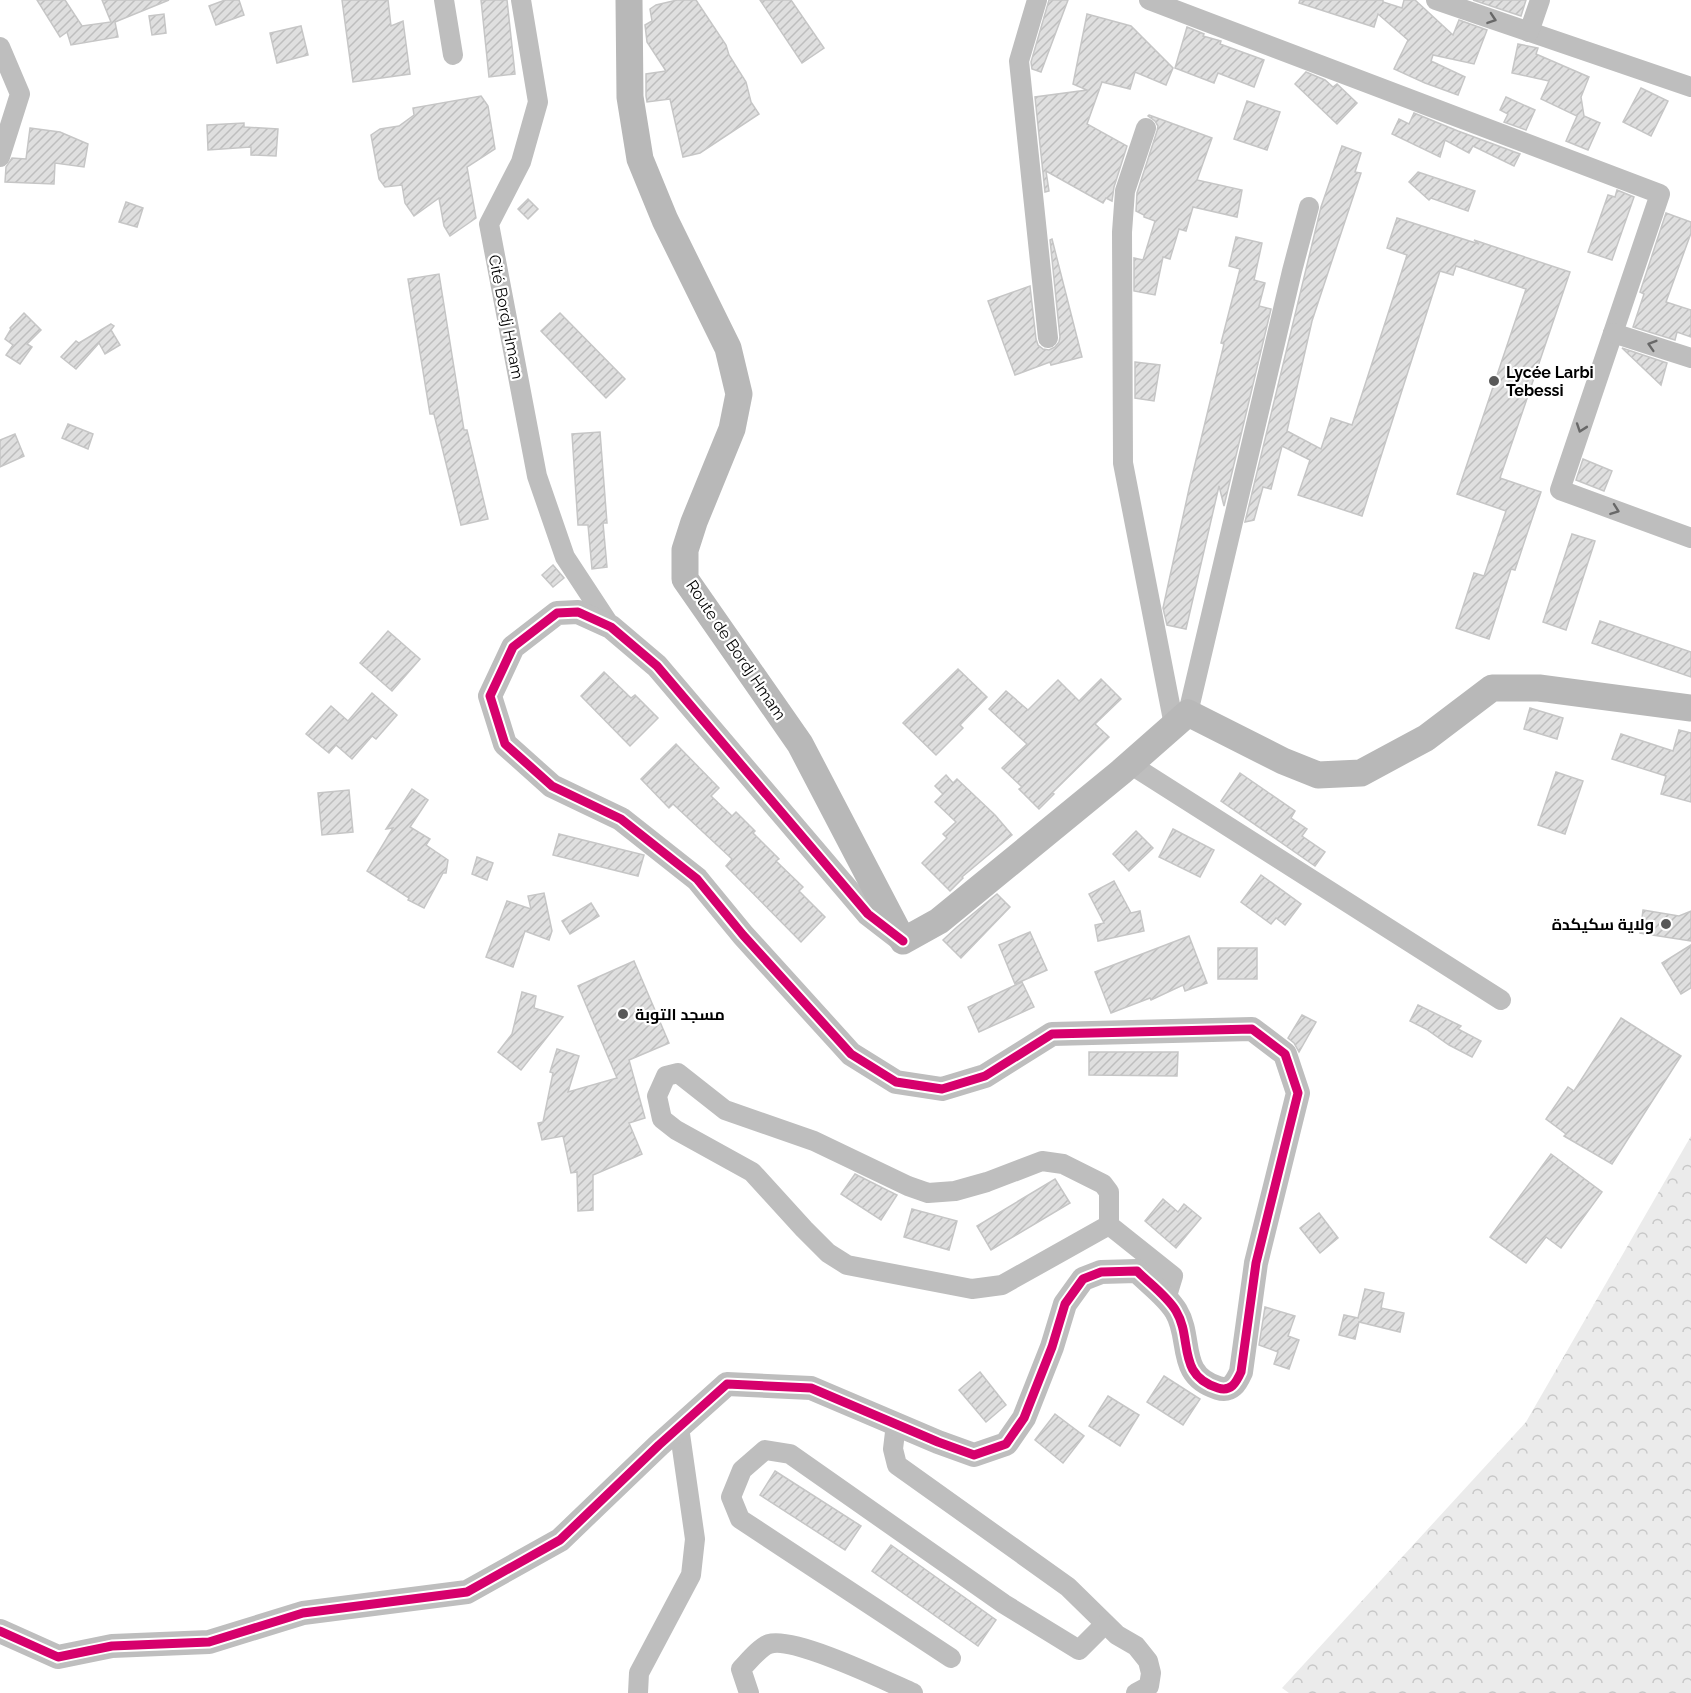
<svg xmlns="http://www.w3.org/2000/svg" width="1691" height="1693" font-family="Raleway,Cairo,sans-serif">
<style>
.forest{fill:url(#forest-crowns)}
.building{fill:url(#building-hatch);stroke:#c6c6c6;stroke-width:1.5}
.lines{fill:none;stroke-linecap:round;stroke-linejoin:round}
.minor{stroke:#bebebe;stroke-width:20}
.tertiary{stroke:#bebebe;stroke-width:24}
.secondary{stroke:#b8b8b8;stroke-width:27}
.cycleway-casing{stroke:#fff;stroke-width:13}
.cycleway{stroke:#d6006c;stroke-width:9}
.oneway{stroke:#686868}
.poi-dot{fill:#595959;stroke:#fff;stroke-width:2}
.labels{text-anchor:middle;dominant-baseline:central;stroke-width:4.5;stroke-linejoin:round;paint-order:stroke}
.street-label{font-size:16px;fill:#000;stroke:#fff}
.poi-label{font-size:16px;font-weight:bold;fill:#000;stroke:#fff;text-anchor:start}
</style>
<defs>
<pattern id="forest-crowns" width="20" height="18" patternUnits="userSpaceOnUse" patternTransform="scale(1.5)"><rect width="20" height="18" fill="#ebebeb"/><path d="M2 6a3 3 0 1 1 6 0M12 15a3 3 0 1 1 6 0" fill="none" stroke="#c8c8c8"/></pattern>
<pattern id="building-hatch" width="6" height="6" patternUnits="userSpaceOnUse" patternTransform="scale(1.5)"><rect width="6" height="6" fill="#dfdfdf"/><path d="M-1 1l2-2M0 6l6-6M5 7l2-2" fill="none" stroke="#bebebe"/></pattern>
</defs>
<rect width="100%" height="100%" fill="#fff"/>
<path class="forest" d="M1691,1136V1693H1289L1282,1688L1526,1422Z"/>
<g class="building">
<path d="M37,0H65L82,26L111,22L102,0H169L115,22L118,37L71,45L67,32L60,37Z"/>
<path d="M225,0H239L244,15L216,25L209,6Z"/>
<path d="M342,0H388L391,26L403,21L410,74L353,82Z"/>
<path d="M481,0H507L515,74L489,77Z"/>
<path d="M677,0H696L726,45L729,55L746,82L751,102L759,114L700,153L683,157L670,99L647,102L646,96V74L666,71L647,42L645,25L652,21L650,9L656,5Z"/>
<path d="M760,0H791L824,48L802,63Z"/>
<path d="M1049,0H1068L1041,72L1032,69L1031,62Z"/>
<path d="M1300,0H1383V2L1402,8L1404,0H1415L1453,35L1459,20L1487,30L1474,64L1433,55L1431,61L1465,77L1458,95L1425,83L1394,69L1408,40L1378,14L1374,27L1299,3Z"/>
<path d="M1473,0H1526L1521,16Z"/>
<path d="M164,14L166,33L152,35L149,16Z"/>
<path d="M1087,14L1131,26L1173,68L1166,85L1135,72L1130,89L1102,82L1087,124L1127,146L1114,187L1112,201L1106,198L1103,203L1046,171L1049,191L1045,192L1035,97L1087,90L1073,84Z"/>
<path d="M301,26L308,55L277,63L270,33Z"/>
<path d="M1187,27L1204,34L1203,36L1221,41L1220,44L1264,60L1254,87L1218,73L1214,83L1175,68Z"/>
<path d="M1518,44L1538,48L1536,54L1589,77L1581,97L1584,116L1600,123L1588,150L1566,141L1577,116L1541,99L1549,81L1512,73Z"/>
<path d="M1306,72L1325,80L1333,87L1337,84L1357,103L1337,124L1295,84Z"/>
<path d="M1641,88L1668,101L1651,136L1623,122Z"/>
<path d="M481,96L488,106L495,149L467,167L476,218L450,236L444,226L439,198L414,216L405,203L402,185L385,187L379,179L371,135L380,129L399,126L414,115L413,108Z"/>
<path d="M1506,97L1535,110L1526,130L1504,122L1508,114L1500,110Z"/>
<path d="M1247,101L1280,112L1267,150L1234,139Z"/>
<path d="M1414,113L1458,131L1520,154L1514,166L1473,146L1469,153L1445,140L1440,157L1392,134L1399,119L1409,124Z"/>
<path d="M1149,115L1212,138L1197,180L1242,190L1237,217L1193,207L1186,231L1179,229L1170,259L1163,257L1155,295L1134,291V258L1143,260L1155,221L1144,217V215L1136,211L1137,193L1157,131L1158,126L1155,121L1148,116Z"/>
<path d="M244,123V127L278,129L276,156L251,155V147L208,150L207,125Z"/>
<path d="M30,128L60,132L88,144L84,167L55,163L54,184L5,182L6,167L12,158L26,159Z"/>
<path d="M1342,146L1361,153L1355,172L1361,173L1312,321L1287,431L1321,449L1331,418L1352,425L1407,255L1387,248L1397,218L1479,244L1474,240L1570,272L1500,478L1541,492L1515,570L1511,569L1489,639L1456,628L1474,573L1484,576L1506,511L1457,494L1526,289L1456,266L1453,275L1440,271L1362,516L1298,495L1310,460L1282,446L1271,489L1263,487L1254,520L1245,522L1321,207Z"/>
<path d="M1418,172L1475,191L1468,211L1431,198L1429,200L1409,182Z"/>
<path d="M1617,190L1634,197L1612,260L1588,252L1608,195L1615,197Z"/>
<path d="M528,199L538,209L528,219L518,209Z"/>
<path d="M126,202L143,208L137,227L119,222Z"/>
<path d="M1666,213L1691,222V233L1666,302L1691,310V337L1677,332L1675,340L1633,327L1644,294L1640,292Z"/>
<path d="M1236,237L1262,243L1254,280L1265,283L1259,306L1271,309L1224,506L1219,486L1186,629L1167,625L1163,608L1189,489L1224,344L1221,343L1240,269L1229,266Z"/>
<path d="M1052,239L1082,357L1051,365L1050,362L1015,375L988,301L1030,286L1036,339L1038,345L1043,349L1049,350L1055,347L1059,342L1060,337L1050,240Z"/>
<path d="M439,274L464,430H467L488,519L461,525L434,414H430L408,279Z"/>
<path d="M24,313L41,330L27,344L32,347L20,364L6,355L13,345L5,339L11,329L10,328Z"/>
<path d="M560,313L625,379L606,398L541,331Z"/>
<path d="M111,324L114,326L111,330L120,345L105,354L99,343L76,369L61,357L76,341L79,343Z"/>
<path d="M1622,348L1667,363L1661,385Z"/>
<path d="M1135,362L1160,365L1154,401L1135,398Z"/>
<path d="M68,424L93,434L88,449L62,438Z"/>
<path d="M600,432L607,523H603L607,567L592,569L588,525H578L572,434Z"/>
<path d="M15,434L24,456L0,467V440Z"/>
<path d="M1583,459L1612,471L1604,491L1576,480Z"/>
<path d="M1572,534L1595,541L1566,630L1543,622Z"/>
<path d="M553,565L564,578L553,587L542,575Z"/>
<path d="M1600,621L1691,652V677L1592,643Z"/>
<path d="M388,631L420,659L392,691L360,663Z"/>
<path d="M958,669L987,697L960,725L963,728L936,755L903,723Z"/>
<path d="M604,672L631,698L635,695L658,718L630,746L581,696Z"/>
<path d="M1101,679L1121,699L1095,724L1109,737L1052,793L1054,794L1039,809L1019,789L1022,787L1002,768L1027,744L989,709L1006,691L1028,710L1058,680L1079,701Z"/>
<path d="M372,693L397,715L376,739L372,736L352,759L336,745L329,753L306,734L331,706L348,721Z"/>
<path d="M1530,708L1563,718L1557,739L1524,729Z"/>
<path d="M1679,730L1691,733V802L1661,794L1666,776L1612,759L1621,734L1673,751Z"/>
<path d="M676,744L719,788L711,796L732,816L736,812L755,831L753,833L779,859L776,861L803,887L799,891L825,917L801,942L726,866L732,859L673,804L669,808L641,779Z"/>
<path d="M1556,772L1583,781L1565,834L1538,825Z"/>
<path d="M1240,773L1295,811L1291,818L1307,829L1302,836L1325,852L1315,866L1221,801Z"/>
<path d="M946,775L953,783L957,779L995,815L1012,835L962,877L963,878L950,891L922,863L947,838L943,834L956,822L935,802L943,794L935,786Z"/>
<path d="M412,789L428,800L410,827L430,839L426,845L448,860L446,873H443L424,908L408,900L409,898L367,871L393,828L386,829Z"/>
<path d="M349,790L353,832L322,835L318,793Z"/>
<path d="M1173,829L1214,850L1200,877L1159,857Z"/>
<path d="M1136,831L1153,848L1129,871L1113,854Z"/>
<path d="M559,834L644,855L638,876L553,855Z"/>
<path d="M477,857L493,863L487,880L472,874Z"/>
<path d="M1261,875L1301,904L1285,925L1276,918L1271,924L1241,902Z"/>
<path d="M1114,881L1131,913L1140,911L1144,931L1098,941L1095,925L1104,923L1089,894Z"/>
<path d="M544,893L552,931L549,940L525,931L513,967L486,957L507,901L531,909L528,896Z"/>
<path d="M997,894L1010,907L961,958L943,940L957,927Z"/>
<path d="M591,903L599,916L570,934L562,921Z"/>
<path d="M1643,910L1679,916L1691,911V941L1640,933Z"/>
<path d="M1030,932L1047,970L1015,984L999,945Z"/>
<path d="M1189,936L1207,983L1185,991L1183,985L1151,1000L1150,998L1111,1013L1095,972Z"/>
<path d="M1691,945V988L1681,994L1662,963Z"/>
<rect x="1218" y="948" width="39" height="31"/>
<path d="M634,961L669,1043L629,1060L645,1118L629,1123L642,1154L593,1175V1210L578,1211L577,1172L571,1173L563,1136L542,1140L538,1123L543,1122L553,1073L550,1072L557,1049L579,1056L568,1092L617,1078L578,986Z"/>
<path d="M1022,982L1034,1007L979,1032L968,1007Z"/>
<path d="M522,992L536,996L534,1008L563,1017L521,1070L498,1052L512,1034Z"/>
<path d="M1418,1005L1461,1026L1458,1029L1481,1041L1472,1057L1449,1045L1426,1029L1410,1021Z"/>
<path d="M1302,1015L1316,1022L1299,1052L1294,1043L1288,1038Z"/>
<path d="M1621,1018L1681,1056L1612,1164L1564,1136L1566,1134L1546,1119L1568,1087L1574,1091Z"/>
<path d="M1089,1052H1178L1177,1076L1089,1075Z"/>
<path d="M1551,1154L1602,1192L1561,1248L1546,1237L1526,1263L1490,1237Z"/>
<path d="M855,1174L897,1195L881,1220L841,1194Z"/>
<path d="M1055,1179L1070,1203L991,1250L977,1226Z"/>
<path d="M1163,1199L1178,1212L1184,1204L1201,1218L1176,1248L1145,1221Z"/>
<path d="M912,1209L957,1221L949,1250L904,1237Z"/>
<path d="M1319,1213L1338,1238L1320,1253L1300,1228Z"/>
<path d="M1365,1289L1384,1293L1381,1308L1404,1313L1400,1332L1359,1322L1355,1339L1339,1335L1344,1315L1358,1318Z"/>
<path d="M1265,1307L1295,1316L1288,1336L1299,1340L1289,1369L1274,1364L1278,1352L1259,1345Z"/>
<path d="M980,1372L1006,1405L986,1422L959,1390Z"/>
<path d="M1164,1376L1200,1399L1183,1425L1147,1402Z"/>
<path d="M1108,1396L1139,1415L1120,1446L1089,1426Z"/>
<path d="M1055,1414L1084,1436L1063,1463L1035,1440Z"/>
<path d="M775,1471L861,1526L845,1550L760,1495Z"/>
<path d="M891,1545L996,1620L978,1646L872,1571Z"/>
</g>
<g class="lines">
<g class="minor">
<path d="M444,0L453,55"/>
<path d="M521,0L538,102L521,162L489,224L537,476L565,557L611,627"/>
<path d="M1037,0L1019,61L1048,338"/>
<path d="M1149,0L1660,194L1560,490L1691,538"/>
<path d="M1436,0L1691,87"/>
<path d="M1529,32L1540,0"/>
<path d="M0,47L20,94L0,157"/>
<path d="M1146,128L1125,191L1122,232L1123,463L1174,725"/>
<path d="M1613,333L1691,358"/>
<path d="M1188,713L1292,271L1309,207"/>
<path d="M1130,764L1501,1000"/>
<path d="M1109,1225V1192L1103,1184L1063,1164L1042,1161L987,1182L955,1191L928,1193L908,1186L814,1141L725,1110L678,1073L666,1076L657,1096L662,1119L676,1130L752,1172L804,1229L828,1253L847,1265L972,1289L1002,1285L1109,1225L1173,1276L1166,1299"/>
<path d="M896,1424L893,1449L897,1465L1068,1587L1117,1635L1136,1646L1148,1661L1151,1673L1149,1686L1136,1693"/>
<path d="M951,1658L740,1519L731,1497L742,1470L765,1450L790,1454L1004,1604L1079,1650L1105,1624"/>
<path d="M638,1693L639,1673L691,1575L695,1539L679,1427"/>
<path d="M749,1693L741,1669C747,1663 760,1647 769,1644C794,1636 886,1681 913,1693"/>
</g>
<path class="tertiary" d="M0,1631L58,1657L112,1646L209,1642L303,1613L467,1592L560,1540L659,1445L727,1384L811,1388L938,1442L974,1455L1006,1444L1024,1418L1052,1347L1065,1304L1083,1279L1101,1272L1137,1271C1150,1284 1167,1296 1176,1311C1193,1339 1176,1375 1218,1388C1231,1392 1236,1383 1241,1372L1256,1263L1298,1093L1285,1054L1252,1029L1052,1034L985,1076L942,1089L896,1082L851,1054L743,935L697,879L621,819L552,786L505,744L490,696L513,647L557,613L578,612L611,627L657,666L868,914L903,941"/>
<path class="secondary" d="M629,0L630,97L640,159L665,220L728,348L739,394L732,429L694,522L685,550V579L800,744L903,941L939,921L1121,772L1188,713L1283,761L1318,775L1361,773L1426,738L1492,688H1539L1691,708"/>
<defs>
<path id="cycleway" d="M0,1631L58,1657L112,1646L209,1642L303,1613L467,1592L560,1540L659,1445L727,1384L811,1388L938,1442L974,1455L1006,1444L1024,1418L1052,1347L1065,1304L1083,1279L1101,1272L1137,1271C1150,1284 1167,1296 1176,1311C1193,1339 1176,1375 1218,1388C1231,1392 1236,1383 1241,1372L1256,1263L1298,1093L1285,1054L1252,1029L1052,1034L985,1076L942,1089L896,1082L851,1054L743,935L697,879L621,819L552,786L505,744L490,696L513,647L557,613L578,612L611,627L657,666L868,914L903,941"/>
</defs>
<use href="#cycleway" class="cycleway-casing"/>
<use href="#cycleway" class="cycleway"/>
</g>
<defs><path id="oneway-chevron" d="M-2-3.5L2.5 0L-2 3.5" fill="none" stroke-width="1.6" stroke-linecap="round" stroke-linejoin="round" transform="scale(1.5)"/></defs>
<g class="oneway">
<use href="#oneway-chevron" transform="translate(1492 19) rotate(19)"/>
<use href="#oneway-chevron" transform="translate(1652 345) rotate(-163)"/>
<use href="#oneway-chevron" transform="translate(1581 428) rotate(109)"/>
<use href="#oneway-chevron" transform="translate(1615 510) rotate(20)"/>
</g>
<g class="poi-dot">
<circle cx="1494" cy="381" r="6"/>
<circle cx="1666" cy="924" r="6"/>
<circle cx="623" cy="1014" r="6"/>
</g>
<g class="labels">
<g class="street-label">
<text transform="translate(506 317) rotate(79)">Cité Bordj Hmam</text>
<text transform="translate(736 650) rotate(56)">Route de Bordj Hmam</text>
</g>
<g class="poi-label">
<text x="1506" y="372">Lycée Larbi<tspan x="1506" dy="18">Tebessi</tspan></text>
<text x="1654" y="924" text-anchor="end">ولاية سكيكدة</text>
<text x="635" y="1014">مسجد التوبة</text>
</g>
</g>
</svg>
